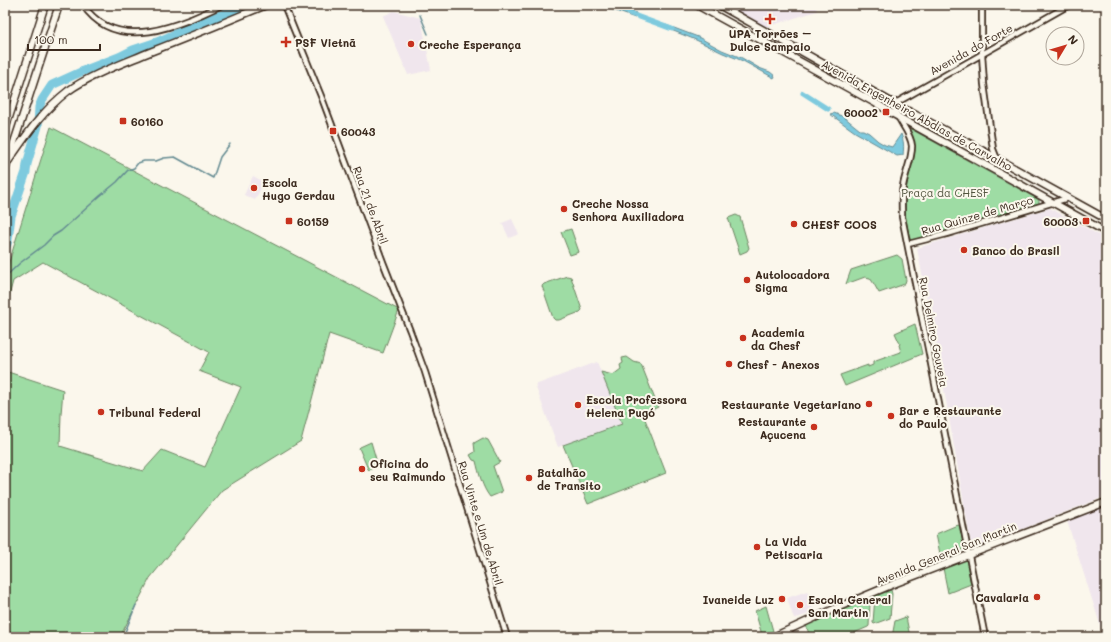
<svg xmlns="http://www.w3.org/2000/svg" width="1111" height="642" font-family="Mali,sans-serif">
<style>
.built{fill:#f0e6ed}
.green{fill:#9edca4;stroke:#6c8361}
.water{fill:#7ecade;stroke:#638a91}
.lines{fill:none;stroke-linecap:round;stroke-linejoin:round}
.stream{stroke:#638a91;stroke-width:1.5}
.canal{stroke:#7ecade;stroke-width:5}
.river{stroke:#7ecade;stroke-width:9}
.tertiary-casing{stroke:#3b2a1e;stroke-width:8}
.primary-casing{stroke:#3b2a1e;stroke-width:9}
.trunk-casing{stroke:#3b2a1e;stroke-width:9}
.tertiary{stroke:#fbf7ec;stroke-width:4.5}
.primary{stroke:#fbf7ec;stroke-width:6}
.trunk{stroke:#fbf7ec;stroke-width:6}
.poi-dot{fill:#c8321e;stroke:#fbf7ec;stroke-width:1.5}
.labels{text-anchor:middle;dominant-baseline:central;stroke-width:4;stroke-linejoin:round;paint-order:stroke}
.poi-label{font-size:11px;font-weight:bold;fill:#3b2a1e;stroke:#fbf7ec;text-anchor:start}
.street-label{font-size:11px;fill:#3b2a1e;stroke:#fbf7ec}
.park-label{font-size:11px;fill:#545640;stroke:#fbf7ec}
</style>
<rect width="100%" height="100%" fill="#fbf7ec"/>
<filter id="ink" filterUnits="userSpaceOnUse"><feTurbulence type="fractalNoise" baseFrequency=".025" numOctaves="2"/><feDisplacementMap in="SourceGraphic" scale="8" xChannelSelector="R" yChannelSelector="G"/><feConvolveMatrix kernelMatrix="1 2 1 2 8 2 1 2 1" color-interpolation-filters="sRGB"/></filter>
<g filter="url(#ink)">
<g class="built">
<path d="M722,5H815L817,11L766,27Z"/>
<path d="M394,11L421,18L431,70L408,75L383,16Z"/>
<path d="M253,176L264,182L255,200L244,195Z"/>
<path d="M1050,208L1106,239V496L972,549L940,367L917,248Z"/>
<path d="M512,219L519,234L509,238L502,223Z"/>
<path d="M597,362L622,424L558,447L535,385Z"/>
<path d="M1106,506V637H1104L1067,521Z"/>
<path d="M807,591L814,612L794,619L787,598Z"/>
</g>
<g class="green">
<path d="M51,127L399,310L383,353L329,334L301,441L222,490L150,578L120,637H5V371L63,390L61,414L60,446L143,471L162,450L205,467L241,387L199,371L209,352L43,262L13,281L5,311V275Z"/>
<path d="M908,129H911L1039,200V203L913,243L910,241L905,214V195L914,151V146L908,131Z"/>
<path d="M736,215L740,217L749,248L747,251L740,254L728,218Z"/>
<path d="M571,229L579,252L570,255L561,232Z"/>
<path d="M897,255L902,259L906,280L905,283L902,285L879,293L874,284L870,278L865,277L846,284L851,270Z"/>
<path d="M567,276L571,277L582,310L580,312L559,320H555L553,318L542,286L544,284Z"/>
<path d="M915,324L922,354L845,386L840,375L868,365V367L873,365V362L901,352L899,345L900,344L895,333Z"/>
<path d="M627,357L634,362L641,364L658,407L643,414L666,473L588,504L563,445L622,424L601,372L613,375L621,369L620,365L623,363L622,358Z"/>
<path d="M483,438L488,440L500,462L493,466L502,492L490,497C482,487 479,473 476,461L473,460L470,455L475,452L474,443Z"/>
<path d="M371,442L378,466L369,470L368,469L359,448L360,447Z"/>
<path d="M959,525L964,546C961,554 952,555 945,558H943L940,554L936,534L955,526Z"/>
<path d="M966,559L971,584L948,593L943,568L944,567Z"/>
<path d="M891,590L892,594L890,618L874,624L873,623L875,596Z"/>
<path d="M865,600H867L870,603L869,626L868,627L845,637H810L806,625Z"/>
<path d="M766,606L773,631L762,635L755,611Z"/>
<path d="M906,617L910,637H892L895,621Z"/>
</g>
<g class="water">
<path d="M595,5H618L636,13L635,18L613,10Z"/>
<path d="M666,25L698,37L722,50L742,58L759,68L770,72L775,76L774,78L743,61L723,53L696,40L666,28Z"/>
<path d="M834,113L844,117L860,130H863L869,133L878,141L885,145L892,147L901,134C904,142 904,146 903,155L897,156L855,132L830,114Z"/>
</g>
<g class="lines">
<g class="stream">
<path d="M420,15L428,34"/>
<path d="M5,277L20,263L44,245L53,236L61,231L100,196L117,182L128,170L134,168L138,163L144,161H156L164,158L175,157L213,178L220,157L230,144"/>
<path d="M123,637L136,605"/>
</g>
<g class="canal">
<path d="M631,14L672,29"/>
<path d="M803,93L828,109"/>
</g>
<path class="river" d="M5,249L8,240L11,216L26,172L27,164L38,126L39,107L42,100L52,85L83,71L119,57L133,50L157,42L186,29L246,5"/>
<defs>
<g id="tertiary">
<path d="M83,5C117,55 180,25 222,5"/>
<path d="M284,5L323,101L383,262L410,331L425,372L507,637"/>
<path d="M982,5V54L984,84L993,149L997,159"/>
<path d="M908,244L947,234L1068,198"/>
<path d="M985,637L902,217C902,206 901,196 903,186C905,173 912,160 912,146C911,131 895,119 894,104L1069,5"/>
</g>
<g id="primary">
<path d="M5,130L45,5"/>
<path d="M7,163C25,137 42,111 68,91C90,75 124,63 150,52C189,37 228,21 266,5"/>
<path d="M5,170L59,5"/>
<path d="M773,637L834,609L896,583L1106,502"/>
</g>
<g id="trunk">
<path d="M697,5L879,105L895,115L1106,232"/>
<path d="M719,5L893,103L967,142L1106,219"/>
</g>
</defs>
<use href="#tertiary" class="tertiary-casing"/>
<use href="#primary" class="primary-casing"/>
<use href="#trunk" class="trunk-casing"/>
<use href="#tertiary" class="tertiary"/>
<use href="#primary" class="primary"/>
<use href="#trunk" class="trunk"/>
</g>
</g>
<g class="poi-dot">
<path d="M768 13h4v4h4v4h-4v4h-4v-4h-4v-4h4z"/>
<path d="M284 36h4v4h4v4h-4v4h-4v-4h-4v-4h4z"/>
<circle cx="411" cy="44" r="4"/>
<rect x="882" y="108" width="8" height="8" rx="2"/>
<rect x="119" y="117" width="8" height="8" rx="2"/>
<rect x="329" y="127" width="8" height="8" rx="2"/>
<circle cx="254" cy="188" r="4"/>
<circle cx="564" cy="209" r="4"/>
<rect x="285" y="217" width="8" height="8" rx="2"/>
<rect x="1082" y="217" width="8" height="8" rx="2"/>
<circle cx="794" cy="224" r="4"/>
<circle cx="964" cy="250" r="4"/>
<circle cx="747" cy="280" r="4"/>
<circle cx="743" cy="338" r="4"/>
<circle cx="729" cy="364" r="4"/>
<circle cx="869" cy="404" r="4"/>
<circle cx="578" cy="405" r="4"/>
<circle cx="101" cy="412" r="4"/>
<circle cx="891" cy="416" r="4"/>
<circle cx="814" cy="427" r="4"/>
<circle cx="362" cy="469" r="4"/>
<circle cx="529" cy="478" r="4"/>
<circle cx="757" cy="547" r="4"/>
<circle cx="1037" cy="597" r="4"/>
<circle cx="782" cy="599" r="4"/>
<circle cx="800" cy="605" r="4"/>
</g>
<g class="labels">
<g class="poi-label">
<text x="770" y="33" text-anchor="middle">UPA Torrões –<tspan x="770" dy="13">Dulce Sampaio</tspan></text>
<text x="295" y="42">PSF Vietnã</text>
<text x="419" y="44">Creche Esperança</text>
<text x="878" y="112" text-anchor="end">60002</text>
<text x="131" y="121">60160</text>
<text x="341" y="131">60043</text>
<text x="262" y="182">Escola<tspan x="262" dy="13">Hugo Gerdau</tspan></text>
<text x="572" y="203">Creche Nossa<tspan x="572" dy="13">Senhora Auxiliadora</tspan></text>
<text x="297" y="221">60159</text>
<text x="1078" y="221" text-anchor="end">60003</text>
<text x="802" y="224">CHESF COOS</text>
<text x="972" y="250">Banco do Brasil</text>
<text x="755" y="274">Autolocadora<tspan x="755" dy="13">Sigma</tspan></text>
<text x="751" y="332">Academia<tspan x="751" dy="13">da Chesf</tspan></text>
<text x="737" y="364">Chesf - Anexos</text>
<text x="586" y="399">Escola Professora<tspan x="586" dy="13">Helena Pugó</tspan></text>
<text x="861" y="404" text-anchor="end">Restaurante Vegetariano</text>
<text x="899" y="410">Bar e Restaurante<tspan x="899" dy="13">do Paulo</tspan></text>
<text x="109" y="412">Tribunal Federal</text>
<text x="806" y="421" text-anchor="end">Restaurante<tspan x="806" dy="13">Açucena</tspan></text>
<text x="370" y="463">Oficina do<tspan x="370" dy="13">seu Raimundo</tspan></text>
<text x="537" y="472">Batalhão<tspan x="537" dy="13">de Transito</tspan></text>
<text x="765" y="541">La Vida<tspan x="765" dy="13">Petiscaria</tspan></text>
<text x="1029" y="597" text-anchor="end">Cavalaria</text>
<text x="774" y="599" text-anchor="end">Ivaneide Luz</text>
<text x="808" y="599">Escola General<tspan x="808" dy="13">San Martin</tspan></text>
</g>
<g class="street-label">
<text transform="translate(971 49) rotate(-29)">Avenida do Forte</text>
<text transform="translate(917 115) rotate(29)">Avenida Engenheiro Abdias de Carvalho</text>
<text transform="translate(371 205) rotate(70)">Rua 21 de Abril</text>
<text transform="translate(977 215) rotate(-16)">Rua Quinze de Março</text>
<text transform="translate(934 332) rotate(79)">Rua Delmiro Gouveia</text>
<text transform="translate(481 523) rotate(73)">Rua Vinte e Um de Abril</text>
<text transform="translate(946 553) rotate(-22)">Avenida General San Martin</text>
</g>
<g class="park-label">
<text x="945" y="192">Praça da CHESF</text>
</g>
</g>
<rect width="1111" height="642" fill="none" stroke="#fbf7ec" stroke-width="20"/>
<rect x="10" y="10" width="1091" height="622" fill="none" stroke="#3b2a1e" stroke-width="1.5" filter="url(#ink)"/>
<g transform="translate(1065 46) rotate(52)"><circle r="19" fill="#fbf7ec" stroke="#aea59a"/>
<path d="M0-3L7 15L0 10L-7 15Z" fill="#c8321e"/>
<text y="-6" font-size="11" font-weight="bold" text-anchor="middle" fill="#3b2a1e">N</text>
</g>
<path d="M28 44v6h72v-6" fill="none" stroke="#3b2a1e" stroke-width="2"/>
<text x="34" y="44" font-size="12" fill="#3b2a1e" stroke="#fbf7ec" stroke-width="3" paint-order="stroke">100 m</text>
</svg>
